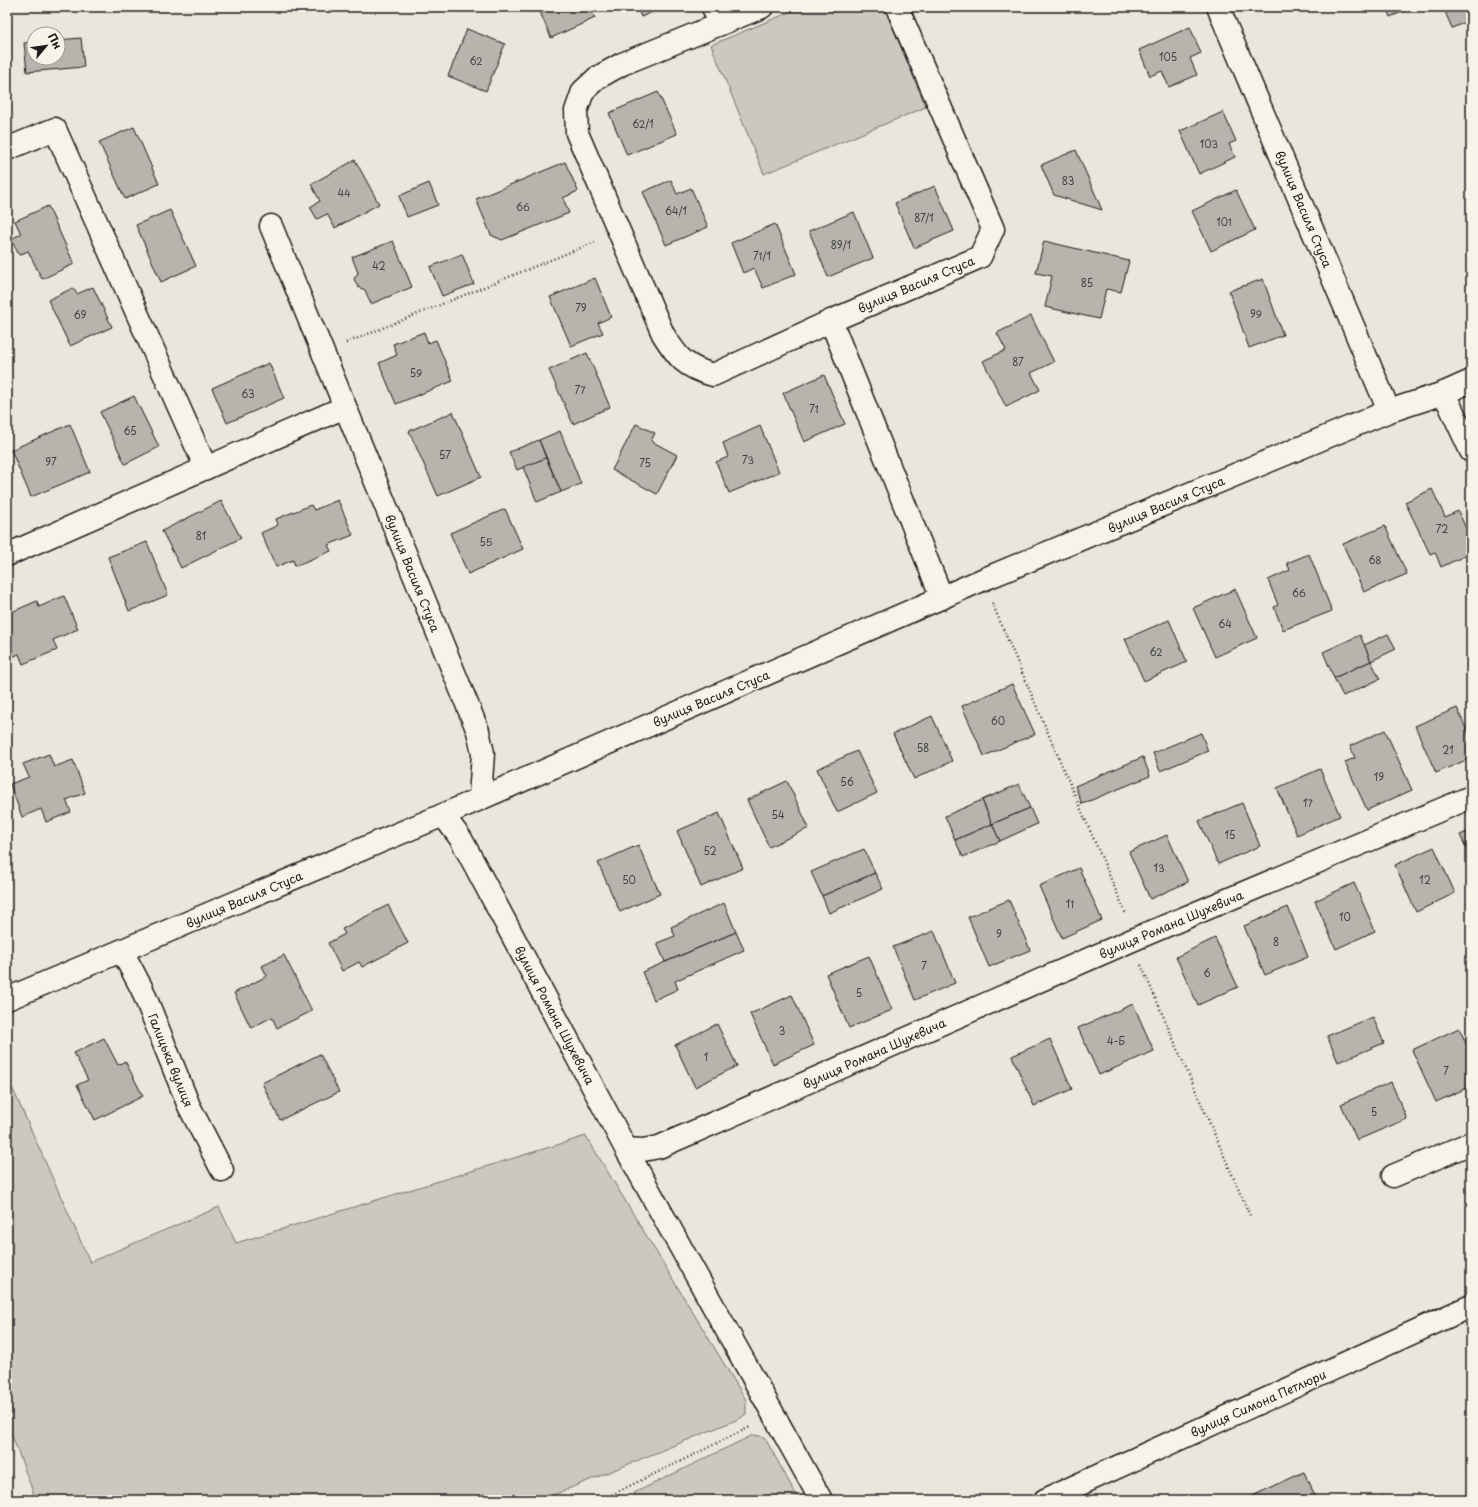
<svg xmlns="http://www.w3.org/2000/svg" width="1478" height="1507" font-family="'Playpen Sans',sans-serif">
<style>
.green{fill:#ccc8c0;stroke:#74726e}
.building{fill:#b6b4ac;stroke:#1c1c1c}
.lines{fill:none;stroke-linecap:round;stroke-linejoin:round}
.minor-casing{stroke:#1c1c1c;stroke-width:25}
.path{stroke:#1c1c1c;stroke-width:2.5;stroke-dasharray:1 3;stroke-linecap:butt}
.minor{stroke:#f7f3e8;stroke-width:22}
.labels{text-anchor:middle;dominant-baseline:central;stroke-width:3;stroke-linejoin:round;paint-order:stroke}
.number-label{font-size:10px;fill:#424240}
.street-label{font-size:12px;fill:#1c1c1c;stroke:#f7f3e8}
</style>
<rect width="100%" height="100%" fill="#eae6dc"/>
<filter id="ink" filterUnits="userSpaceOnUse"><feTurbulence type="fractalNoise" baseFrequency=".025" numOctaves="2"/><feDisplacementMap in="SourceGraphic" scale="8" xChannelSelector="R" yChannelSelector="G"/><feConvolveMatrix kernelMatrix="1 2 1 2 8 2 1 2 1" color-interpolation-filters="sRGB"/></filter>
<g filter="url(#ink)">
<g class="green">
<path d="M802,7H884L926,107L764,174L711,45Z"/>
<path d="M7,1076L90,1262L219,1207L236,1243L586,1136L746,1400V1414L741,1418L541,1500H36L7,1422Z"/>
<path d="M753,1435L760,1436L766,1440L799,1500H637L634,1493Z"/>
</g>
<g class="building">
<path d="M538,7H590L595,18L551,38Z"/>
<path d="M623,7H635L625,11Z"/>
<path d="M637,7H664L641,17Z"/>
<path d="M1386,7H1414L1390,17Z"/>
<path d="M1443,7H1471V20L1452,28Z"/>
<path d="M1190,27L1201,53L1190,58L1197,75L1169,87L1162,71L1150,76L1139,50Z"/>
<path d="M467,29L505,44L486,91L448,76Z"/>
<path d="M81,38L84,67L27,72L24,43L34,42V58H58V40Z"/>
<path d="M658,92L677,134L627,155L609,113Z"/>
<path d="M1223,112L1236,141L1229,144L1235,157L1199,174L1180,131Z"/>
<path d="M134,127L159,184L125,199L99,142Z"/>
<path d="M1076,150L1102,210L1054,195L1041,165Z"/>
<path d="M355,160L379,204L335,228L327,214L317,219L310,207L320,201L311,184Z"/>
<path d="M565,162L578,191L563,198L569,213L502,240L491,235L476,199Z"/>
<path d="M671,180L677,194L691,188L708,227L666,245L643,192Z"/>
<path d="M429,183L438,205L407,217L399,196Z"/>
<path d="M935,186L954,231L914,248L895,203Z"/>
<path d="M1236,190L1255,230L1211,251L1192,211Z"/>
<path d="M48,206L74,264L42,279L28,251L19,255L11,239L21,234L15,221Z"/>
<path d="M170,210L196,266L161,282L136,225Z"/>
<path d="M854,212L873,258L828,277L809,231Z"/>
<path d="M775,224L796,274L763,288L754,268L743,273L731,243Z"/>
<path d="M393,241L412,287L371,304L365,290L358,287L354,279L358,273L352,257Z"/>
<path d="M1044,241L1129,261L1121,292L1106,289L1099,319L1045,307L1052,276L1036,273Z"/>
<path d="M462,254L474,284L442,296L430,267Z"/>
<path d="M595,278L611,317L598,323L603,333L571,346L550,297Z"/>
<path d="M1263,279L1283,335L1249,348L1229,291Z"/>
<path d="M93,287L112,327L70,346L48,300L73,288L77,294Z"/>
<path d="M1031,316L1054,362L1031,373L1040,390L1006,407L983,361L1006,350L997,333Z"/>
<path d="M424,332L428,343L436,340L453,381L396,404L379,363L397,355L393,344Z"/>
<path d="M587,353L610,407L573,424L549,370Z"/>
<path d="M269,363L284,398L227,423L212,388Z"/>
<path d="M824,375L845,424L804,442L783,393Z"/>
<path d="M134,396L159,447L125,464L100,412Z"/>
<path d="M453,412L481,477L438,496L409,431Z"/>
<path d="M70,424L90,472L31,497L11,450Z"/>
<path d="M636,424L655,433L651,441L677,455L657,494L612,470Z"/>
<path d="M760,426L779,472L729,493L716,462L728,457L723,443Z"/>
<path d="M560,431L581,484L561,492L539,440Z"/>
<path d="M539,440L546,458L517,470L509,452Z"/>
<path d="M546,458L561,492L537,502L523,467Z"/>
<path d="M1432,489L1445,517L1458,511L1471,539V553L1441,567L1435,552L1430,554L1405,502Z"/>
<path d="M338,500L353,535L328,545L331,551L295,566L293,560L276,567L261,533L278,525L276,519L311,505L314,510Z"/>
<path d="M221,501L241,538L181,568L162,531Z"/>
<path d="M505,509L523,549L468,574L450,533Z"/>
<path d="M1385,526L1407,574L1364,592L1343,544Z"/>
<path d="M147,542L168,595L129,611L108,557Z"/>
<path d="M1309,554L1332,611L1283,630L1274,607L1278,605L1268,580L1290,570L1287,563Z"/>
<path d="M1235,589L1257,638L1215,657L1193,608Z"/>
<path d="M64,596L78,629L53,640L57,650L23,664L19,654L7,659V614L37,601L39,607Z"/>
<path d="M1169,620L1187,662L1144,681L1125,639Z"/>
<path d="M1388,634L1396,649L1371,661L1364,645Z"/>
<path d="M1360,635L1371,661L1334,678L1323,652Z"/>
<path d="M1371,661L1380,679L1343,696L1334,678Z"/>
<path d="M1012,684L1035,734L984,756L962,706Z"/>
<path d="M1457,708L1471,740V758L1436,773L1415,726Z"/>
<path d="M932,716L952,761L914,779L893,734Z"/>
<path d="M1385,730L1412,790L1367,810L1345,762L1355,758L1350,746Z"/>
<path d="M1201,733L1208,751L1160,771L1153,753Z"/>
<path d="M857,751L877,793L837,812L817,769Z"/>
<path d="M49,754L54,767L73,760L85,793L66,800L71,812L46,822L41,809L22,817L10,784L29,777L23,764Z"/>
<path d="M1143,757L1150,776L1082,804L1075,786Z"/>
<path d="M1320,769L1340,816L1297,835L1277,788Z"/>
<path d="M787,781L809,828L769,847L747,800Z"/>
<path d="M1019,784L1030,808L992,824L982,800Z"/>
<path d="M982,800L992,824L955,840L945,816Z"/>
<path d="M1242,803L1260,846L1218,864L1199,821Z"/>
<path d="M1030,808L1037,824L1000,841L992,824Z"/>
<path d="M719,813L743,868L701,887L677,831Z"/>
<path d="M992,824L1000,841L963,857L955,840Z"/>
<path d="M1471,830V858L1460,835Z"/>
<path d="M1167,835L1188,882L1150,899L1129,852Z"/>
<path d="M638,845L660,894L620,912L598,863Z"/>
<path d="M1434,847L1455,893L1416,912L1395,865Z"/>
<path d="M864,849L875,873L822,896L811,872Z"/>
<path d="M1079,868L1102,920L1062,938L1039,886Z"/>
<path d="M875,873L883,889L829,913L822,896Z"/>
<path d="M1354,883L1375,931L1336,949L1315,901Z"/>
<path d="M1009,900L1030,950L989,967L968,917Z"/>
<path d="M724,903L736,932L665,962L657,943L675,936L671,927Z"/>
<path d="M388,905L408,943L362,967L359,962L342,971L328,943L345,934L342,929Z"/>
<path d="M1288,907L1308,957L1265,975L1244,926Z"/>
<path d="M934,931L955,983L915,1000L893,947Z"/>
<path d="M736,932L744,950L675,981L678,989L654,1000L642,972Z"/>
<path d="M1215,938L1238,987L1198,1005L1176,957Z"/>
<path d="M284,955L312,1011L277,1028L272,1017L251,1028L234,993L267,976L262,966Z"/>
<path d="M869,956L892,1010L849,1028L826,974Z"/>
<path d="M792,995L814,1045L773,1064L750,1014Z"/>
<path d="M1133,1004L1154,1051L1099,1075L1078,1028Z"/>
<path d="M1373,1017L1384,1043L1338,1062L1327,1036Z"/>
<path d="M717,1024L737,1066L695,1087L675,1045Z"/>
<path d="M1459,1028L1471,1054V1086L1436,1102L1412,1050Z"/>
<path d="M104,1038L118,1065L125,1061L143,1096L95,1120L77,1085L88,1080L74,1053Z"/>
<path d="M1050,1039L1072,1089L1034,1106L1012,1056Z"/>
<path d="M320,1054L339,1092L280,1120L262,1083Z"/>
<path d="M1391,1082L1407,1119L1357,1140L1341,1104Z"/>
<path d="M1304,1472L1317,1500H1249L1248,1498Z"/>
<path d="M1382,1496L1384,1500H1375Z"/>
</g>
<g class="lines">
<defs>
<g id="minor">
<path d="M713,7L720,24"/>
<path d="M762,7L622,64L597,78L583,91L576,111L577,133L663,334C678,358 685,367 713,375L831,321L980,257L993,229L897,7"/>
<path d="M1218,7L1389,411"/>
<path d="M7,149L55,129L206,468"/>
<path d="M271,226L478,731L483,753L480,797"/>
<path d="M831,321L942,598"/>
<path d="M1444,393L1471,451"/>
<path d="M7,555L345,407"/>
<path d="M443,815L461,839L626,1149L643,1150L659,1147L1137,938L1471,797"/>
<path d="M122,951L142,989L189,1106L222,1170"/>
<path d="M7,999L443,815L982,580L1389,411L1444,393L1471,381"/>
<path d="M626,1149L821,1500"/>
<path d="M1393,1176L1471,1143"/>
<path d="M1045,1500L1471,1306"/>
</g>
</defs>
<use href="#minor" class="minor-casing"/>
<g class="path">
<path d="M346,343L595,242"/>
<path d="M992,603L1126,914"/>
<path d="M1141,965L1251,1218"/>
<path d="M601,1500L750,1427"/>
</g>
<use href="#minor" class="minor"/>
</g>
</g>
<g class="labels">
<g class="number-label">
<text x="1168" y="56">105</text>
<text x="476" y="60">62</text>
<text x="643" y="123">62/1</text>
<text x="1209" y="143">103</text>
<text x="1068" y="180">83</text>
<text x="344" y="192">44</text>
<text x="523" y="206">66</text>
<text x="676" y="210">64/1</text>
<text x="924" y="217">87/1</text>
<text x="1224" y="221">101</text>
<text x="841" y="244">89/1</text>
<text x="762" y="255">71/1</text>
<text x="379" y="265">42</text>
<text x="1087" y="282">85</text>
<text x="581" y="307">79</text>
<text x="1256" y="313">99</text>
<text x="80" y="314">69</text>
<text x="1018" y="361">87</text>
<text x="416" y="372">59</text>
<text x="580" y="389">77</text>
<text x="248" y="393">63</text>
<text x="814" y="408">71</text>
<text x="130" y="430">65</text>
<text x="445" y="454">57</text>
<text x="748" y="459">73</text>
<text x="51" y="461">97</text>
<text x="645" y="462">75</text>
<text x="1442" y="528">72</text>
<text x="201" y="535">81</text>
<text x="486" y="541">55</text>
<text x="1375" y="559">68</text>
<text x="1299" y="592">66</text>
<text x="1225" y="623">64</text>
<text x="1156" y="651">62</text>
<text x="998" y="720">60</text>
<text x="923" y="747">58</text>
<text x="1448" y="749">21</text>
<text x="1379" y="776">19</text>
<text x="847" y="781">56</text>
<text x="1308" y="802">17</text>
<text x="778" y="814">54</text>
<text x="1230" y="834">15</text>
<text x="710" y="850">52</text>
<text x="1159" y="867">13</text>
<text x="629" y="879">50</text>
<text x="1425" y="879">12</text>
<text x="1070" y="903">11</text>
<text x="1345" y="916">10</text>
<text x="999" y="933">9</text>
<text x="1276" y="941">8</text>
<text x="924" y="965">7</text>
<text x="1207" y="972">6</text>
<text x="859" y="992">5</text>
<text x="782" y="1030">3</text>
<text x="1116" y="1040">4-Б</text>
<text x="706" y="1056">1</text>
<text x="1446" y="1070">7</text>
<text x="1374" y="1111">5</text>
</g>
<g class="street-label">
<text transform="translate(1304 209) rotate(67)">вулиця Василя Стуса</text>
<text transform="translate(916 284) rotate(-23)">вулиця Василя Стуса</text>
<text transform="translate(1166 504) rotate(-23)">вулиця Василя Стуса</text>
<text transform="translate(413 573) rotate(68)">вулиця Василя Стуса</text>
<text transform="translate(711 698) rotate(-23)">вулиця Василя Стуса</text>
<text transform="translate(244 899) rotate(-23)">вулиця Василя Стуса</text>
<text transform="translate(1171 924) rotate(-23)">вулиця Романа Шухевича</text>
<text transform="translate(555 1015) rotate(62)">вулиця Романа Шухевича</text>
<text transform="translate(874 1053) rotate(-24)">вулиця Романа Шухевича</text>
<text transform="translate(171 1060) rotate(68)">Галицька вулиця</text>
<text transform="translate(1258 1403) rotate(-24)">вулиця Симона Петлюри</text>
</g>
</g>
<rect width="1478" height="1507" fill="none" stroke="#f7f3e8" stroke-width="24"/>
<rect x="12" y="12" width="1454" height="1483" fill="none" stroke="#1c1c1c" stroke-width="1.5" filter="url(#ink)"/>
<g transform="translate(46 46) rotate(61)"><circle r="19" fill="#f7f3e8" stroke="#9f9d96"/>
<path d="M0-3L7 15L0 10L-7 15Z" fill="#1c1c1c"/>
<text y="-6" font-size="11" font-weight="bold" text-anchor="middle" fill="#1c1c1c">Пн</text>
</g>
</svg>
